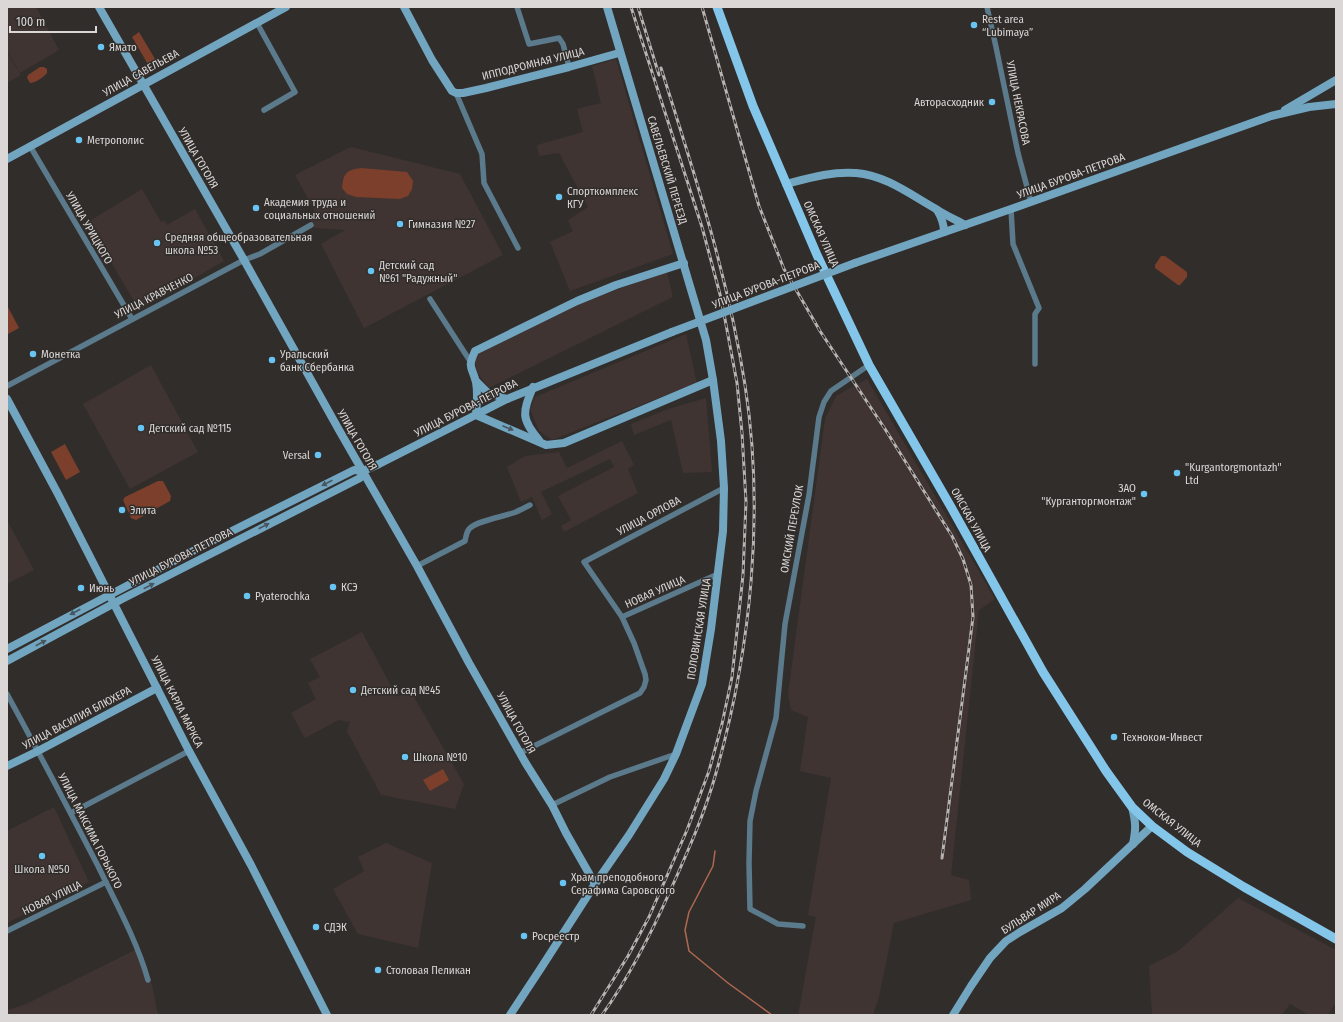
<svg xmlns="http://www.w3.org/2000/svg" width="1343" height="1022" font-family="'Fira Sans Condensed',sans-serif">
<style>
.built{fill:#3f3431}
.green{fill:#7b3f2b}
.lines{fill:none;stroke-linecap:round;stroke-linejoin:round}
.stream{stroke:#b06851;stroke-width:1.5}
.street{stroke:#5b7a8b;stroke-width:5.5}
.secondary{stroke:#72a5c0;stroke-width:8}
.primary{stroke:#83c6e9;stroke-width:9}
.rail-casing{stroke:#b7b4b3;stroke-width:3}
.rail{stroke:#312d2b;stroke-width:1.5;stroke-dasharray:4.5;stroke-linecap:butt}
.secondary-bridge{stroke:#72a5c0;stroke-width:8}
.oneway{fill:#48575f}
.poi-dot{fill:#68c4f0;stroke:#312d2b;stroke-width:1.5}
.labels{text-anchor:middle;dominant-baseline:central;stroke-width:3;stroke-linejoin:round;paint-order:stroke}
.poi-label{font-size:11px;fill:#dad7d6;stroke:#312d2b;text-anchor:start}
.street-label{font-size:11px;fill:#dad7d6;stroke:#312d2b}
</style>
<rect width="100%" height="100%" fill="#312d2b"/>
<g class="built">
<path d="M7,7H36L59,50L20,73L7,50Z"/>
<path d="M7,52L21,75L7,83Z"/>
<path d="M616,59L673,254L570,291L550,242L573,231L568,220L588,207L559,153L539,156L537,145L583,132L577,109L601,103L592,66Z"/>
<path d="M351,147L460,174L503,255L364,328L321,244L345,230L315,228L311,221L315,211L295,175Z"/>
<path d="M142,189L161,222L164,220L167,225L195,209L224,261L139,310L88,222Z"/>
<path d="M667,271L673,297L489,388L475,370L476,355L577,304Z"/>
<path d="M686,334L697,383L552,440L539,431L530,409L535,397Z"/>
<path d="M151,365L198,452L130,489L83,404Z"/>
<path d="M867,379L995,599L979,610L951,875L969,880L971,900L894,923L879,997L873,1015H798L816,917L808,915L831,778L800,771L808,717L791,710L788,694L825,419L836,396Z"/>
<path d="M706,398L712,472L683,473L671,420L634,435L631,424L668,409Z"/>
<path d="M622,441L634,465L628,469L638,493L564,532L561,526L571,520L558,496L614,467L610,459L541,492L552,514L542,520L532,497L521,502L507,467L525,456L559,452L567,468Z"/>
<path d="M7,520L34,570L7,584Z"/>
<path d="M362,632L397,697L410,690L464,784L455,809L381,795L347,731L350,722L339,720L305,738L291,713L316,699L308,683L320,677L310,659Z"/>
<path d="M54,807L89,882L7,923V831Z"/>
<path d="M386,843L432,863L418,948L358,934L333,889L364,871L358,857Z"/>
<path d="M1238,898L1336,950V1002L1328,1015H1309L1290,1004L1282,1015H1152L1149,966L1178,951Z"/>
<path d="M135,950L152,985L158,1015H7V1010L26,1004Z"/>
</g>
<g class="green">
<path d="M139,32L158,64L150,68L132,37Z"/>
<path d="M40,67H44L47,69V73C44,77 35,83 30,83L27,78L28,75Z"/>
<path d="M361,168L407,172L413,181L412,189L408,196L400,199L356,197L347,194L342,188C343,173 347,170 361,168Z"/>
<path d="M1161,256H1165L1187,272V277L1180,285H1178L1155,268V265Z"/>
<path d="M8,307L19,328L8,334L7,308Z"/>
<path d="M65,444L80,472L66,480L51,452Z"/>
<path d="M158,481H163L171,496L170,501L136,520L131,518L123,500L125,497Z"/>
<path d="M443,769L449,780L430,791L423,780Z"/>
</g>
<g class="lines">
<path class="stream" d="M715,851L713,866L689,912L685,930L689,951L728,983L772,1015"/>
<g class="street">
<path d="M517,7L529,44L559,38L563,44L569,67"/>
<path d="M987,7L996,47L1018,153L1031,202"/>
<path d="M257,23L295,92L264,110"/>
<path d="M456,93L482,154L484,183L518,248"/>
<path d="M30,146L132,319"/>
<path d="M1011,209L1013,244L1039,308L1035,314V364"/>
<path d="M430,299L470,361"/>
<path d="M7,386L244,260L260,254L311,225"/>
<path d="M417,566L465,541C466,537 466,533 469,529C476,521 502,517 513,513C519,511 524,508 530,505"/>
<path d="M622,617L718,574"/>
<path d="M7,694C38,751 68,808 98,866C116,903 137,941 148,980"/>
<path d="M520,753L640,693L644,687L646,680L645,674L634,643L622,617L584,562L724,488"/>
<path d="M552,805L610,777L676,754"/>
<path d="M71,813L189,751"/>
<path d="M803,926L778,924L750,909L749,863L750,821L756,791L776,718L785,624L809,495L819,417L824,402L831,391L869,365"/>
<path d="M7,931L106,882"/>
</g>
<g class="secondary">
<path d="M99,7L244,260L339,430L417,566L469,663L525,762L552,805L566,833L595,884"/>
<path d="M404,7L432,60L452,91L456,93H463L486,88L569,67L619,53"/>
<path d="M1285,110L1336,80"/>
<path d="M7,159L286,7"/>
<path d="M786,184C809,178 833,171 856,173C885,175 911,195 936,209C945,215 956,220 965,225"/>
<path d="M937,210C942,218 944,224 944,232"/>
<path d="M855,263L1011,209L1271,116L1309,107L1336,104"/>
<path d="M476,381L488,393L507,399"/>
<path d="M533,387C523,412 520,418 539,440"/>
<path d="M7,399L58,494L189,751L251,865L327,1015"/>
<path d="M476,415C477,404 478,393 476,382C472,366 467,369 475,351L577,301L616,285L684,263"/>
<path d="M476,415L546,445L564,443L713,380"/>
<path d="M7,649L214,540L354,470L363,471L379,464L507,399L672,332"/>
<path d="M7,661L122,599L360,478L363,471"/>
<path d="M7,766L38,751L157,688"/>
<path d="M1132,807C1136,823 1136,829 1133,844"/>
<path d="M510,1015L541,968L595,884L629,835L664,779L676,754L702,684L711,629L723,531L724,488L721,441L713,380L706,340L607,7"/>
<path d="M953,1015L971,986L990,958L1006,941L1020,932L1062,908L1085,889L1152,826"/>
</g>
<path class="primary" d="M717,7L753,106L817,255L869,365L951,507L1043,672L1106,771L1132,807L1152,826L1187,852L1244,887L1336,939"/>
<defs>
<g id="rail">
<path d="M638,7L659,75"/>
<path d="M702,7L759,206L784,269L820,331L885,429L952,536L963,559L971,585L973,617L942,858"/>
<path d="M591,1015L628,956L649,917L687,830L709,771L722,724L732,677L743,575L746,502L742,433L737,383L721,298L702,227L631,7"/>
<path d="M602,1015C630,976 652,932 671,889C688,851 705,813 716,773C751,649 765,513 745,385C728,276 694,172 661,68"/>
</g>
</defs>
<use href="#rail" class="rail-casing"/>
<use href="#rail" class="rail"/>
<path class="secondary-bridge" d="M672,332L855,263"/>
</g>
<defs><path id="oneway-solid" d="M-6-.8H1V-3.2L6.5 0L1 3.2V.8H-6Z"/></defs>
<g class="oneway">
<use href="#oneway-solid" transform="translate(508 428) rotate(23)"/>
<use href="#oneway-solid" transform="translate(327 483) rotate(153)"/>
<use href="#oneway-solid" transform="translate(264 526) rotate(-27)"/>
<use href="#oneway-solid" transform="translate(149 586) rotate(-27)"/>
<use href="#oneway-solid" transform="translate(75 612) rotate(152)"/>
<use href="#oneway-solid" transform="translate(41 643) rotate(-28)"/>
</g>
<g class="poi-dot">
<circle cx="974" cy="25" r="4"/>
<circle cx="101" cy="47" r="4"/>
<circle cx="992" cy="102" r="4"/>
<circle cx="79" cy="140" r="4"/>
<circle cx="559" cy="197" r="4"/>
<circle cx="256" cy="208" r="4"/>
<circle cx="400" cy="224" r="4"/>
<circle cx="157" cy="243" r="4"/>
<circle cx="371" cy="271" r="4"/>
<circle cx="33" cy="354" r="4"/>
<circle cx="272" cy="360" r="4"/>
<circle cx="141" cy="428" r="4"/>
<circle cx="318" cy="455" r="4"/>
<circle cx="1177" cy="473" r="4"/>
<circle cx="1144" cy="494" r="4"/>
<circle cx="122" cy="510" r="4"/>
<circle cx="333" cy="587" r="4"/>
<circle cx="81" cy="588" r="4"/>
<circle cx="247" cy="596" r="4"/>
<circle cx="353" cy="690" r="4"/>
<circle cx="1114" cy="737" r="4"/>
<circle cx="405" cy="757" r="4"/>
<circle cx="42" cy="856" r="4"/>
<circle cx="563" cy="883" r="4"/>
<circle cx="316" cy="927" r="4"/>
<circle cx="524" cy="936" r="4"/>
<circle cx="378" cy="970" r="4"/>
</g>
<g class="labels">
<g class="poi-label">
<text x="982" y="19">Rest area<tspan x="982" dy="13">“Lubimaya”</tspan></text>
<text x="109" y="47">Ямато</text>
<text x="984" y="102" text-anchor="end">Авторасходник</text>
<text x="87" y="140">Метрополис</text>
<text x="567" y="191">Спорткомплекс<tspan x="567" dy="13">КГУ</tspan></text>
<text x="264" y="202">Академия труда и<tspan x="264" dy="13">социальных отношений</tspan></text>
<text x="408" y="224">Гимназия №27</text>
<text x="165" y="237">Средняя общеобразовательная<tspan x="165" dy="13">школа №53</tspan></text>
<text x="379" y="265">Детский сад<tspan x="379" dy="13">№61 "Радужный"</tspan></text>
<text x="41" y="354">Монетка</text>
<text x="280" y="354">Уральский<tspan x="280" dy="13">банк Сбербанка</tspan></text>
<text x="149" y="428">Детский сад №115</text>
<text x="310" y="455" text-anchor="end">Versal</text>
<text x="1185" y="467">"Kurgantorgmontazh"<tspan x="1185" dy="13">Ltd</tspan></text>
<text x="1136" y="488" text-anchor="end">ЗАО<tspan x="1136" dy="13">"Курганторгмонтаж"</tspan></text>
<text x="130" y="510">Элита</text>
<text x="341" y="587">КСЭ</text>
<text x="89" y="588">Июнь</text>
<text x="255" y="596">Pyaterochka</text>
<text x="361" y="690">Детский сад №45</text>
<text x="1122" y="737">Техноком-Инвест</text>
<text x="413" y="757">Школа №10</text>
<text x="42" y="869" text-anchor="middle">Школа №50</text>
<text x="571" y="877">Храм преподобного<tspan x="571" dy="13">Серафима Саровского</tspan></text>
<text x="324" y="927">СДЭК</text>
<text x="532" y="936">Росреестр</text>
<text x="386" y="970">Столовая Пеликан</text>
</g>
<g class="street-label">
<text transform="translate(533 64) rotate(-14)">ИППОДРОМНАЯ УЛИЦА</text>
<text transform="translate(141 73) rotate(-29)">УЛИЦА САВЕЛЬЕВА</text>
<text transform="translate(1018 103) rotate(79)">УЛИЦА НЕКРАСОВА</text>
<text transform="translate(198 158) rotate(60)">УЛИЦА ГОГОЛЯ</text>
<text transform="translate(667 170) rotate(73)">САВЕЛЬЕВСКИЙ ПЕРЕЕЗД</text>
<text transform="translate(1071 176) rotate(-20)">УЛИЦА БУРОВА-ПЕТРОВА</text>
<text transform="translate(89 228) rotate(60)">УЛИЦА УРИЦКОГО</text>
<text transform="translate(821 234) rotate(66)">ОМСКАЯ УЛИЦА</text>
<text transform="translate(766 285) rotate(-21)">УЛИЦА БУРОВА-ПЕТРОВА</text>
<text transform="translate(154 296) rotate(-27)">УЛИЦА КРАВЧЕНКО</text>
<text transform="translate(466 408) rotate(-27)">УЛИЦА БУРОВА-ПЕТРОВА</text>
<text transform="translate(357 440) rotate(60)">УЛИЦА ГОГОЛЯ</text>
<text transform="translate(649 516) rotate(-28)">УЛИЦА ОРЛОВА</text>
<text transform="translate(971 520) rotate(61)">ОМСКАЯ УЛИЦА</text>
<text transform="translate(792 529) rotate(-80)">ОМСКИЙ ПЕРЕУЛОК</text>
<text transform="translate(181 557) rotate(-27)">УЛИЦА БУРОВА-ПЕТРОВА</text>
<text transform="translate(655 592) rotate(-24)">НОВАЯ УЛИЦА</text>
<text transform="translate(699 629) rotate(-81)">ПОЛОВИНСКАЯ УЛИЦА</text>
<text transform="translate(177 702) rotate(63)">УЛИЦА КАРЛА МАРКСА</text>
<text transform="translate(77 718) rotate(-28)">УЛИЦА ВАСИЛИЯ БЛЮХЕРА</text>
<text transform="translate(516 723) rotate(61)">УЛИЦА ГОГОЛЯ</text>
<text transform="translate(1172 823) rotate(38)">ОМСКАЯ УЛИЦА</text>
<text transform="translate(90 831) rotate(63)">УЛИЦА МАКСИМА ГОРЬКОГО</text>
<text transform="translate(52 898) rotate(-26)">НОВАЯ УЛИЦА</text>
<text transform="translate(1031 913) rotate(-33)">БУЛЬВАР МИРА</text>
</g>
</g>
<rect width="1343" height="1022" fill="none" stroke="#dad7d6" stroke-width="16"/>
<path d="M10 26v6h86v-6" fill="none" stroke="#dad7d6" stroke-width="2"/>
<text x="16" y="26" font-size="12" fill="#dad7d6" stroke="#312d2b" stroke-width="3" paint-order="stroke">100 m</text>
</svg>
